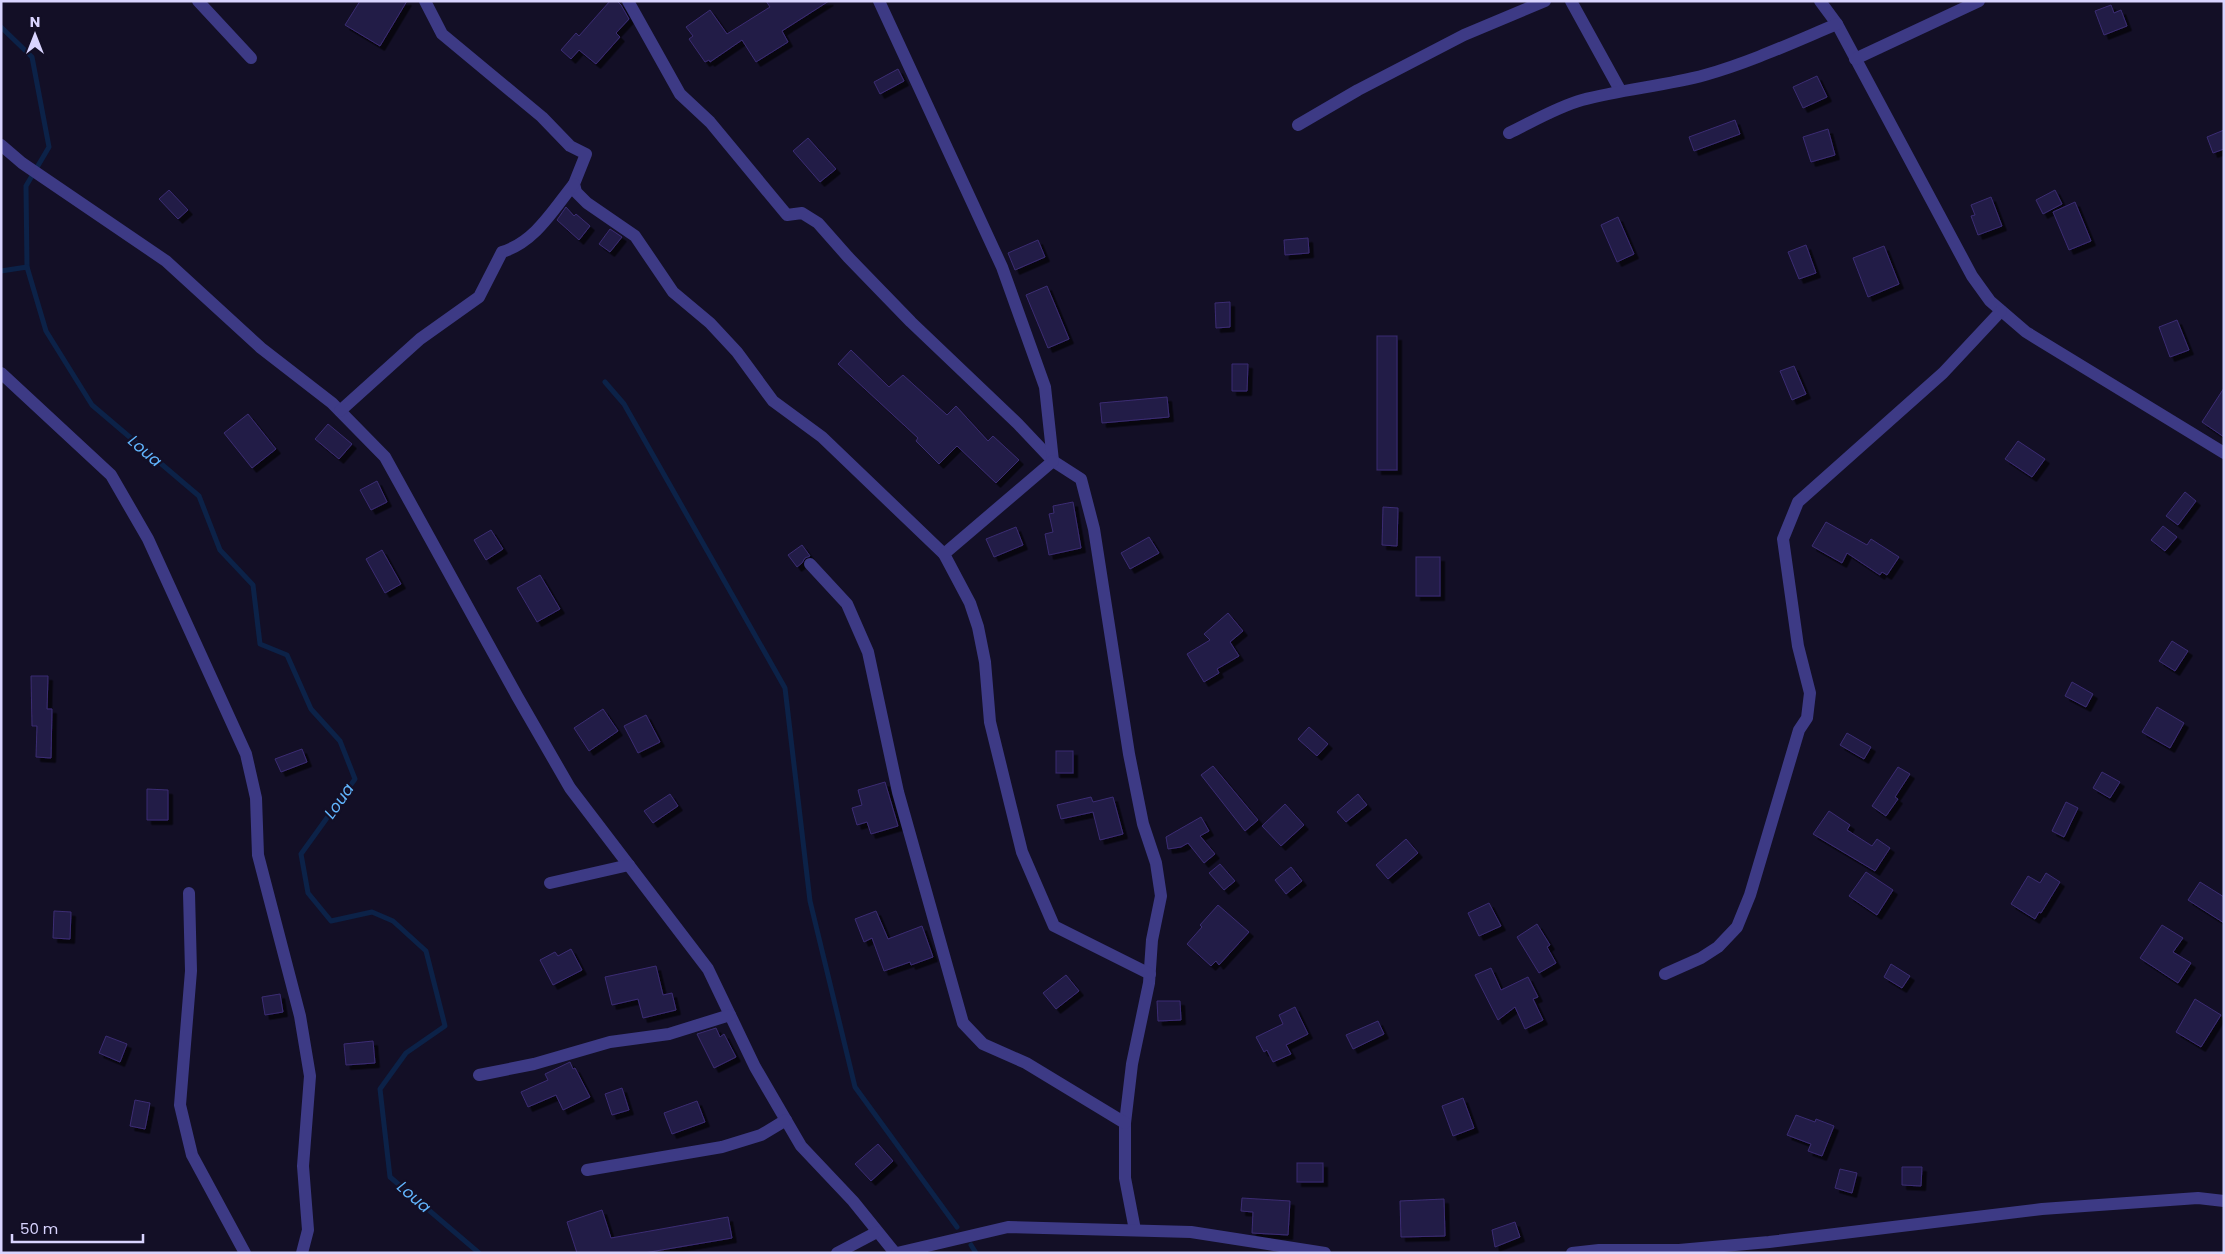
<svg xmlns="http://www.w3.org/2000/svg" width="2225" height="1254" font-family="Poppins,sans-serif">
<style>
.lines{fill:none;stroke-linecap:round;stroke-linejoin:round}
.stream{stroke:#0c2248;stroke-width:5}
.building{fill:#241b47;stroke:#3b2d73;filter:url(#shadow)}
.minor{stroke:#3d3a85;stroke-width:12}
.labels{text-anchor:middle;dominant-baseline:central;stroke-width:4.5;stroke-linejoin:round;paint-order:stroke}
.water-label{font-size:16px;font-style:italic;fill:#62b6ff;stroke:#130f26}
</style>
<defs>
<filter id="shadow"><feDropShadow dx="4.5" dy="4.5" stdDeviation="0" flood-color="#0009"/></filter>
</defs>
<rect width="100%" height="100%" fill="#130f26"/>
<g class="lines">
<g class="stream">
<path d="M1,27L32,57L49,147L26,186L27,267"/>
<path d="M1,271L27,267L46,331L92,405L199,496L220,550L253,585L260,644L287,655L311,709L340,741L355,779L301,854L308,893L331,921L372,912L393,921L426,951L445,1026L406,1053L380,1089L390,1177L479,1253"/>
<path d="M605,382L624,404L785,688L810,901L855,1087L957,1227"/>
<path d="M971,1245L976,1253"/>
</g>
</g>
<g class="building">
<path d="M360,1H407L380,46L345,25Z"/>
<path d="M610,1H617L621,5L629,19L616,33L620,37L596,64L579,50L571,59L561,50L576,33L579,36Z"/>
<path d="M766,1H829L782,31L788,42L756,62L742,40L710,62L709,60L705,62L689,39L693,36L686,27L710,10L727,34L770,7Z"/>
<path d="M2111,5L2114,13L2121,10L2127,26L2104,35L2095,11Z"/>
<path d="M898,69L904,81L880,94L874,82Z"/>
<path d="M1817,76L1827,97L1803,108L1793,87Z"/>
<path d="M1735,120L1740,134L1694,151L1689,137Z"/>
<path d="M1828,129L1835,155L1811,162L1803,137Z"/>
<path d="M2224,130V149L2213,153L2207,137Z"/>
<path d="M808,138L836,169L820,182L793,151Z"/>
<path d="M169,190L188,210L178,219L159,199Z"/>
<path d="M2055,190L2062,204L2043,214L2036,200Z"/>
<path d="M1991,197L2002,226L1978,235L1971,216L1975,215L1971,205Z"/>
<path d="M2075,202L2091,241L2069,250L2053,212Z"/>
<path d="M566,207L574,216L576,214L590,226L579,240L557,220Z"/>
<path d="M1618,217L1634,254L1617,262L1601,225Z"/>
<path d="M610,229L622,237L610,252L599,244Z"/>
<path d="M1308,238L1309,253L1285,255L1284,240Z"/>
<path d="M1038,240L1045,257L1015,270L1008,253Z"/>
<path d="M1806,245L1816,273L1799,279L1788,252Z"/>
<path d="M1884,246L1899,284L1868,297L1853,258Z"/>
<path d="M1047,286L1069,339L1048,348L1026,295Z"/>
<path d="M1230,302V327L1216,328L1215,303Z"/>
<path d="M2177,320L2189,350L2170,357L2159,327Z"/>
<rect x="1377" y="336" width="20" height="134"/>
<path d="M851,350L889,387L903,375L947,415L956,406L988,441L993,436L1019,460L996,483L957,446L939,464L916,441L918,438L838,364Z"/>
<path d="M1232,364H1248L1247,391H1232Z"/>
<path d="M1794,366L1806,394L1792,400L1780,371Z"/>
<path d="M2224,388V437L2202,422Z"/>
<path d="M1167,397L1169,417L1102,423L1100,403Z"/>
<path d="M248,414L276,449L252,468L224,433Z"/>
<path d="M328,424L352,444L339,459L315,439Z"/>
<path d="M2018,441L2045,459L2032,477L2005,459Z"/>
<path d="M377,481L387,502L371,510L360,490Z"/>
<path d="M2185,492L2196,501L2178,525L2166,516Z"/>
<path d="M1073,502L1081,548L1049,555L1045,534L1053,532L1049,514L1054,513L1053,506Z"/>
<path d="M1383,507L1398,508L1397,546L1382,545Z"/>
<path d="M1826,522L1867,545L1871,539L1899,557L1887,575L1882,572L1880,575L1847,553L1842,563L1812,546Z"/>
<path d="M2163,526L2177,537L2165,551L2151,540Z"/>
<path d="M1016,527L1023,545L994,557L986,539Z"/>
<path d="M491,530L503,549L486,560L474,540Z"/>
<path d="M1149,537L1159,553L1130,569L1121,553Z"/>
<path d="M802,545L810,556L805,558L802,563L797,567L788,555Z"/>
<path d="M382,550L401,584L385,593L366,559Z"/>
<rect x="1416" y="557" width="24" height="39"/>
<path d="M540,575L560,609L537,622L517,588Z"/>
<path d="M1228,613L1243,631L1230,642L1239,656L1217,669L1219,673L1204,682L1187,654L1210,640L1204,634Z"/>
<path d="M2172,641L2188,651L2175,671L2159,661Z"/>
<path d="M31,676H48L47,709H52L51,758L36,757L37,726H32Z"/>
<path d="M2072,682L2093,694L2086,707L2065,696Z"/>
<path d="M2157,707L2184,723L2170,748L2142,732Z"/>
<path d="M603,709L618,731L589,751L574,728Z"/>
<path d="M646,715L660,742L638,753L624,726Z"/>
<path d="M1309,727L1328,744L1317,756L1298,739Z"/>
<path d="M1847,733L1871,747L1864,759L1840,745Z"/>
<path d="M302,749L307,762L281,772L275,759Z"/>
<rect x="1056" y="751" width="17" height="22"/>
<path d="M1213,766L1258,820L1245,831L1201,775Z"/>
<path d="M1898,767L1910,774L1895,797L1898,799L1886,816L1872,806Z"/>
<path d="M2102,772L2120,782L2110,798L2093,788Z"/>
<path d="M885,782L898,826L871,834L867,822L857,825L852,808L862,805L858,790Z"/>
<path d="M147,789L168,790V820H147Z"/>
<path d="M670,794L678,806L653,823L644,811Z"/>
<path d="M1358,794L1367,805L1346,822L1337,812Z"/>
<path d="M1091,797L1093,802L1113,797L1123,834L1100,840L1093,812L1061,819L1057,805Z"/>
<path d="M2066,802L2078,808L2064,837L2052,831Z"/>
<path d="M1285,804L1304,825L1281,846L1262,826Z"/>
<path d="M1829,811L1850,825L1847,830L1872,846L1877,839L1890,848L1875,871L1813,834Z"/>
<path d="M1201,817L1209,831L1200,836L1215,854L1204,863L1188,843L1181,847L1168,849L1166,837Z"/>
<path d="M1406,839L1418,853L1388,879L1376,865Z"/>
<path d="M1220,864L1235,881L1224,890L1209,873Z"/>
<path d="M1291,867L1302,881L1286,894L1275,880Z"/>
<path d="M1866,872L1893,890L1877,915L1849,896Z"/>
<path d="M2046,873L2060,882L2041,913L2039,912L2035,919L2011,904L2028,876L2040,883Z"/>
<path d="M2200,882L2224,897V923L2188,900Z"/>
<path d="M1489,903L1501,926L1479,936L1468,913Z"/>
<path d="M1218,905L1249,932L1219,965L1216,961L1211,966L1187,944L1202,927L1200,925Z"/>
<path d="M54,911L71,912L70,939L53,938Z"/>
<path d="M876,911L888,939L922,926L933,957L911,965L910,962L884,971L872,938L864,942L855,919Z"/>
<path d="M1537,924L1550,945L1547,947L1556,963L1539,973L1517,937Z"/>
<path d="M2162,925L2183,938L2173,952L2191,963L2178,983L2140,958Z"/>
<path d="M571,949L582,970L553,985L540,960L555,952L558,956Z"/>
<path d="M1891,964L1910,976L1902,988L1884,977Z"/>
<path d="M656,966L663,995L672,993L676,1010L643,1018L638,999L612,1005L605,977Z"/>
<path d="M1491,968L1501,990L1528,977L1538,997L1533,999L1543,1020L1525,1029L1515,1007L1498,1020L1475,975Z"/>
<path d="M1066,975L1079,991L1056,1009L1043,993Z"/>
<path d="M280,994L283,1012L265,1015L262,997Z"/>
<path d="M2195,999L2221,1015L2201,1047L2176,1032Z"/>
<path d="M1157,1001H1180L1181,1020L1158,1021Z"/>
<path d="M1295,1007L1308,1034L1286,1045L1291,1054L1273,1062L1267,1050L1264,1052L1256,1037L1283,1024L1279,1015Z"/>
<path d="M1378,1021L1384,1034L1353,1049L1346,1035Z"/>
<path d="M716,1028L720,1037L724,1034L736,1057L714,1068L697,1034Z"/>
<path d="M106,1036L127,1044L120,1062L99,1053Z"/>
<path d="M373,1041L375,1063L346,1065L344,1044Z"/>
<path d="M570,1062L573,1069L575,1068L590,1097L563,1110L556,1095L528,1107L521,1092L548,1080L545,1074Z"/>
<path d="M622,1088L629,1110L612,1115L605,1094Z"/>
<path d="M1463,1098L1474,1128L1453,1136L1442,1106Z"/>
<path d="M135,1100L150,1103L145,1129L130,1126Z"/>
<path d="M697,1101L705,1122L672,1134L664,1113Z"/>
<path d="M1796,1115L1815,1122L1816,1119L1834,1126L1822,1156L1808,1151L1811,1144L1787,1135Z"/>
<path d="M878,1144L893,1161L871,1181L855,1164Z"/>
<rect x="1297" y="1163" width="26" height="19"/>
<path d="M1902,1167H1922L1921,1186L1902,1185Z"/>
<path d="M1840,1169L1857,1173L1852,1193L1835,1188Z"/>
<path d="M1242,1198L1290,1201L1288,1235L1252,1233L1253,1212L1241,1211Z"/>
<path d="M1444,1199L1445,1236L1401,1237L1400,1201Z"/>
<path d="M602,1210L611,1238L728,1217L732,1238L644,1253H577L567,1222Z"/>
<path d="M1515,1222L1520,1237L1495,1247L1492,1230Z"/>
</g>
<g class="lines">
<g class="minor">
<path d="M198,1L251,58"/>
<path d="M425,1L442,34L542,117L570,146L586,154L574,184L576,192L587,203L635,236L673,292L710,323L737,352L773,401L822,437L944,554"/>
<path d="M628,1L680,94L710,122L787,215L802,213L818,223L848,257L911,322L1018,424L1053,461L1081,479L1094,529L1129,754L1143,824L1156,863L1161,896L1152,940L1149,983L1132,1064L1125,1123V1178L1135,1230"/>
<path d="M879,1L1002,267L1045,387L1053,461"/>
<path d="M1571,1L1620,90"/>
<path d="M1820,1L1837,24L1972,276L1990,301L2026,332L2224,453"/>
<path d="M1855,59L1979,1"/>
<path d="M1298,125L1358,90L1464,35L1545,1"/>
<path d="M1509,133C1532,122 1557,107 1582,100C1623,89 1665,86 1705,75C1751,62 1794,42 1837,24"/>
<path d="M1,145L22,163L166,261L261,348L332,403L385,457L517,696L570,788L708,969L755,1067L801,1146L853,1201L895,1253"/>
<path d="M1,373L111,475L148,539L246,754L256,798L258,855L300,1016L310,1076L303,1166L308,1230L302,1253"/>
<path d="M340,411L420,339L479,297L502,252C535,242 553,210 574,184"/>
<path d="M1053,461L944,554L970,603L978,627L985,662L990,722L1022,852L1054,926L1150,974"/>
<path d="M810,564L847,604L868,652L898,792L963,1023L983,1044L1026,1063L1125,1123"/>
<path d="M550,883L629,865"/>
<path d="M189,893L191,971L180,1105L192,1155L245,1253"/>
<path d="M1665,974L1701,958L1718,947L1737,927L1750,895L1799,730L1807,718L1810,693L1798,646L1783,539L1798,502L1943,373L2001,311"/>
<path d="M479,1075L534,1064L610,1042L669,1034L730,1015"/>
<path d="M587,1170L722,1147L761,1135L786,1120"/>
<path d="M837,1253L877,1232"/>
<path d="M897,1253L1008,1227L1191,1232L1325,1253"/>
<path d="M1572,1253L1599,1250H1679L1769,1242L2042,1209L2198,1198L2224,1201"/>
</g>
</g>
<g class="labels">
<g class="water-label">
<text transform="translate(145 451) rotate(41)">Loua</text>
<text transform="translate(339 801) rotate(-55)">Loua</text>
<text transform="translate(414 1197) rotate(41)">Loua</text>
</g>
</g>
<rect width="2225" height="1254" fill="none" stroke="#d9d4ff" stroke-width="5"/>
<g transform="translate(35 35)" stroke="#130f26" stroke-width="4" paint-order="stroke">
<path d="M0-4L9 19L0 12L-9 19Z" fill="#d9d4ff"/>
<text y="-8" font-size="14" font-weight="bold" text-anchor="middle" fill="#d9d4ff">N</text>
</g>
<path d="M12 1234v8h131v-8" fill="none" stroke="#d9d4ff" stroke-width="2.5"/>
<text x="20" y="1234" font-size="15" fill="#d9d4ff" stroke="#130f26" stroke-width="4" paint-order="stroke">50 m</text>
</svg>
